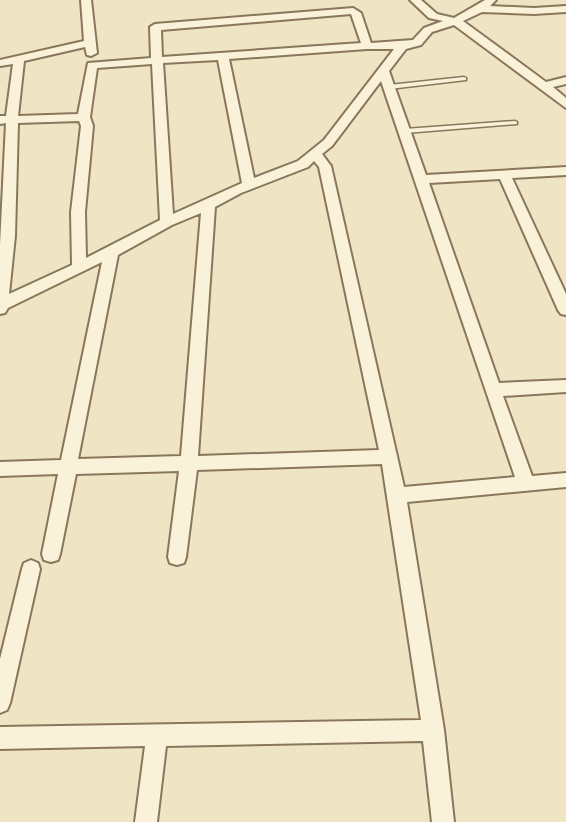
<svg xmlns="http://www.w3.org/2000/svg" width="566" height="822" font-family="'IBM Plex Serif',serif">
<style>
.lines{fill:none;stroke-linecap:round;stroke-linejoin:round}
.service-casing{stroke:#8a775b;stroke-width:3}
.minor-casing{stroke:#8a775b;stroke-width:4}
.service{fill:#f9f2d9;fill-rule:evenodd}
.minor{fill:#f9f2d9;fill-rule:evenodd}
</style>
<rect width="100%" height="100%" fill="#efe5c5"/>
<g class="lines">
<defs>
<g id="service">
<path d="M464,77L466,78V80L389,89L386,87L389,85Z"/>
<path d="M515,121L517,122V124L405,133L402,131L405,129Z"/>
</g>
<g id="minor">
<path d="M81,0H91L97,53L91,56L87,55L85,47L24,61L18,116L78,114L88,63L151,58L150,27L155,24L353,8L361,13L371,43L413,40L424,28L443,21L429,18L410,0H421L437,14L454,18L485,0H496L490,6L534,8L566,6V12L534,14L482,12L463,21L546,82L566,77V84L553,87L566,98V108L454,25L432,32L421,45L406,49L389,71L426,175L566,167V175L512,178L566,294V315L561,314L558,310L500,179L429,183L499,383L566,380V392L503,396L532,476L566,473V487L407,502L444,730L454,822H432L423,741L166,746L157,822H135L145,746L0,749V727L421,720L382,464L197,470L186,557L184,563L177,565L170,563L168,557L179,471L76,474L60,554L58,560L51,562L44,560L42,554L58,474L0,476V462L61,460L102,262L8,308L5,313L0,314V245L6,123L0,124V116H6L13,64L0,66V60L84,41ZM351,14L361,43L162,57L161,30ZM367,49H394L324,140L298,161L254,178L229,59ZM218,60L242,183L173,214L163,63ZM152,64L160,220L86,258L85,212L93,126L90,117L97,68ZM381,81L515,477L404,487L331,166L322,154L332,146ZM79,121L81,126L71,212L72,265L9,294L15,236L18,123ZM314,161L319,167L379,450L198,456L215,207L241,193L308,167ZM201,213L181,456L78,459L118,255L172,225Z"/>
<path d="M31,560L38,563L40,569L10,703L7,710L0,713V659L22,569L24,563Z"/>
</g>
</defs>
<use href="#service" class="service-casing"/>
<use href="#minor" class="minor-casing"/>
<use href="#service" class="service"/>
<use href="#minor" class="minor"/>
</g>
</svg>
